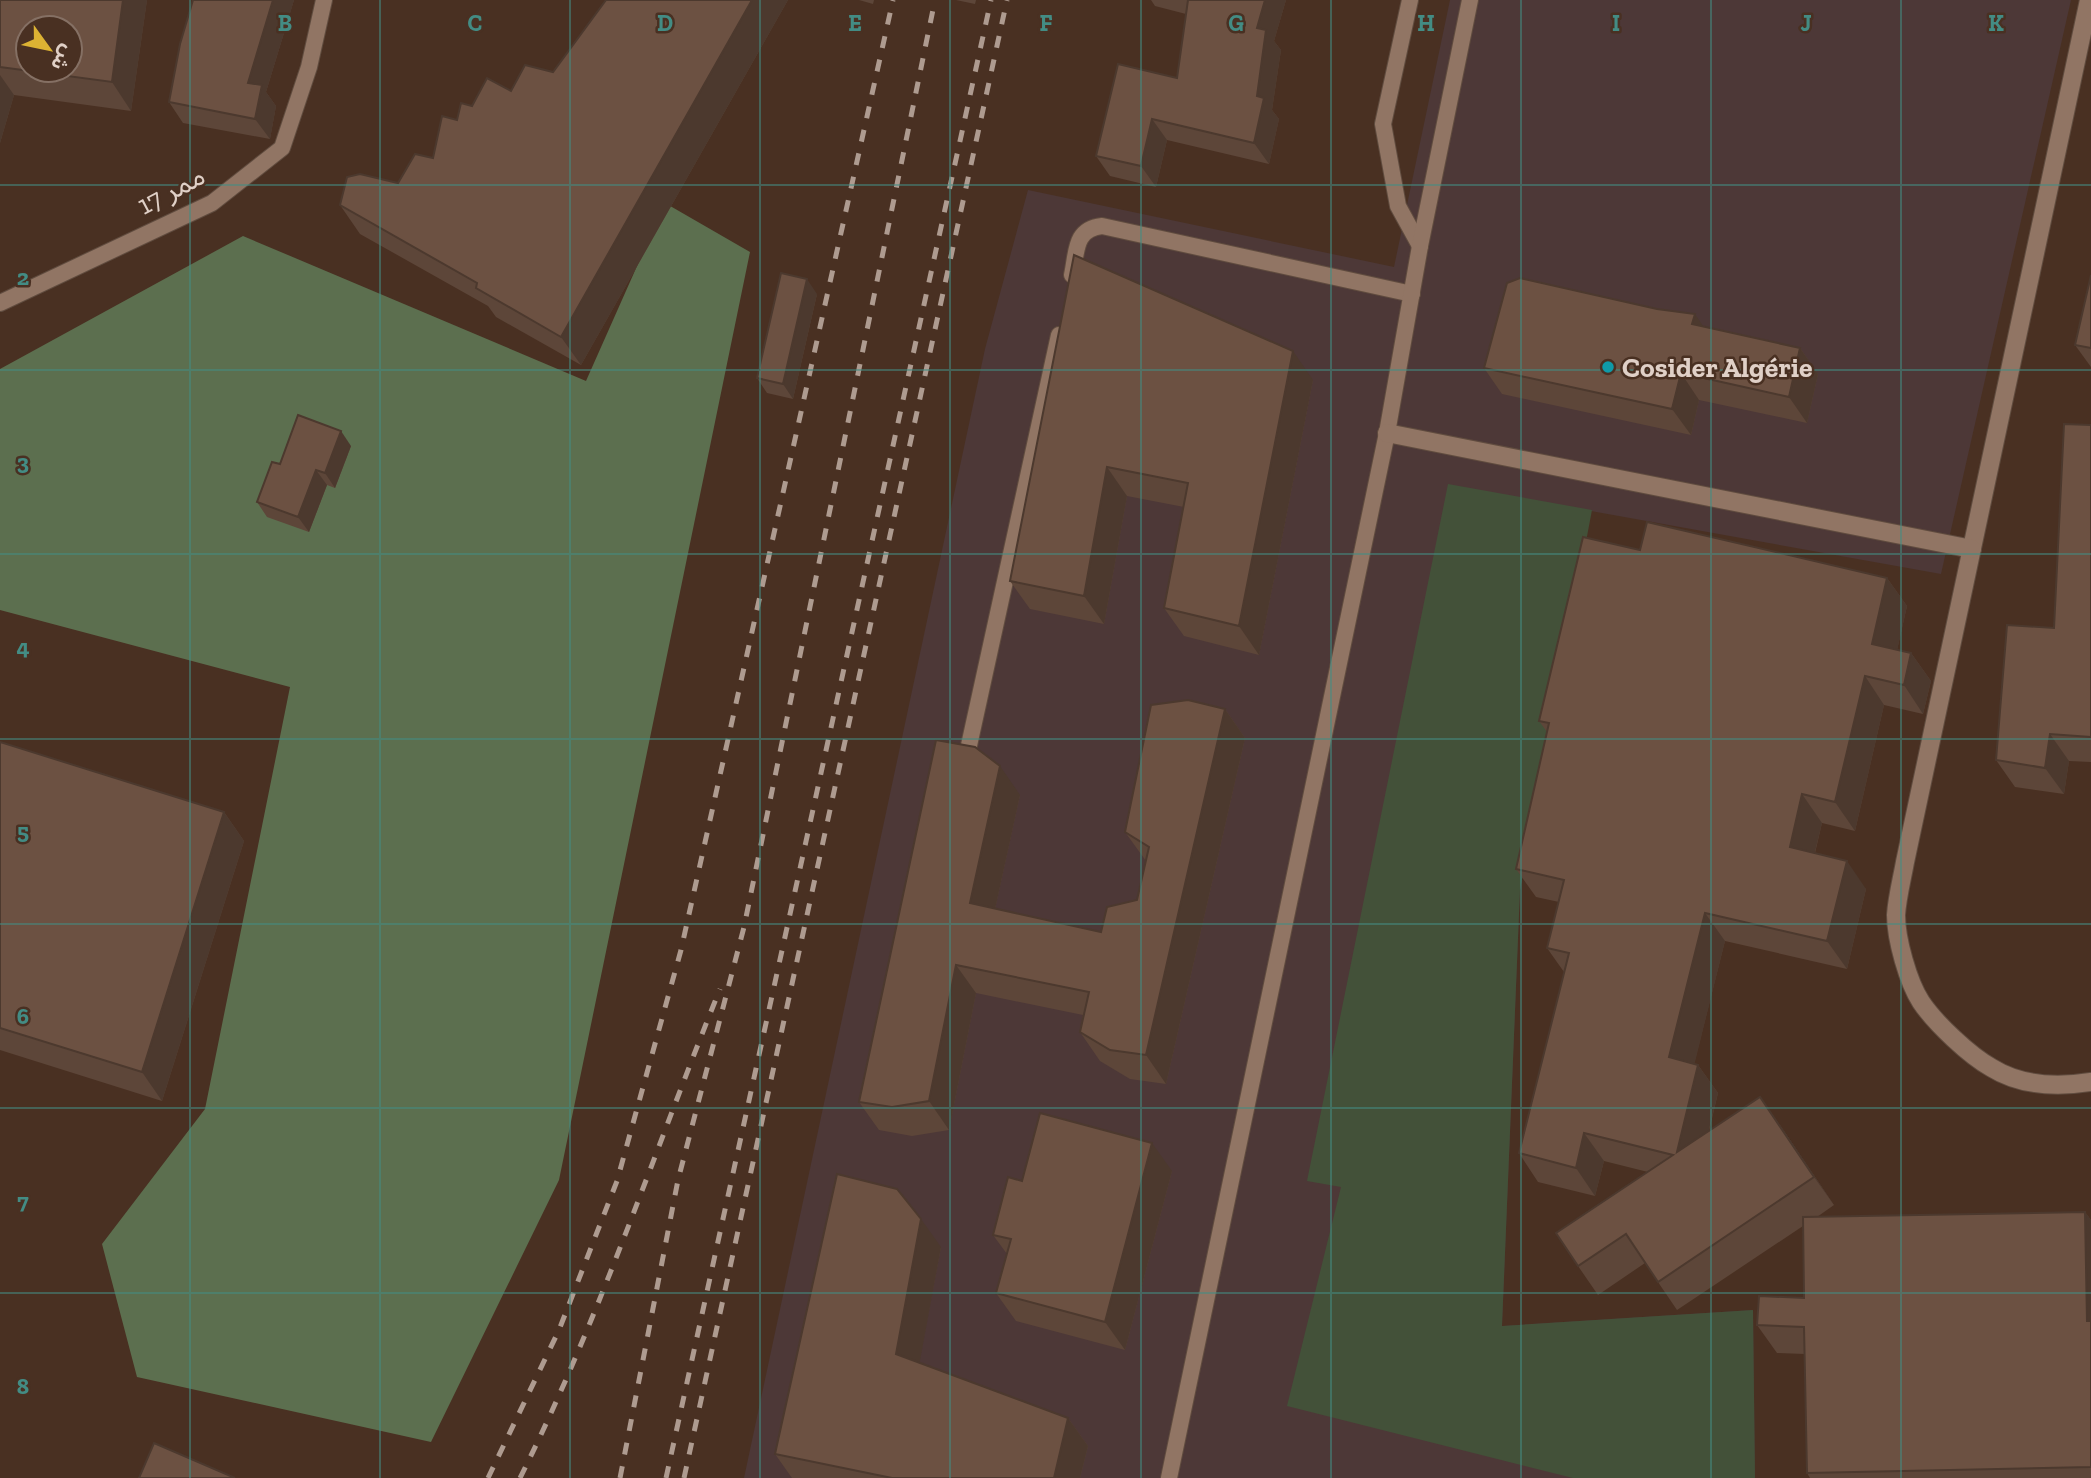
<svg xmlns="http://www.w3.org/2000/svg" width="2091" height="1478" font-family="'Zilla Slab','Noto Sans Arabic',serif">
<style>
.commercial{fill:#4d3837}
.green{fill:#435139}
.forest{fill:#5c6f4f}
.lines{fill:none;stroke-linecap:round;stroke-linejoin:round}
.service-casing{stroke:#604c3f;stroke-width:18}
.minor-casing{stroke:#604c3f;stroke-width:20}
.service{stroke:#917564;stroke-width:16}
.minor{stroke:#917564;stroke-width:18}
.rail{stroke:#ae9b90;stroke-width:5;stroke-dasharray:12 12;stroke-linecap:butt}
.wall{fill:#5d4639}
.shaded-wall{fill:#4c392e}
.building{fill:#6c5142;stroke:#4c392e;stroke-width:2;fill-rule:evenodd}
.grid{fill:none;stroke:#438c84;stroke-width:2;stroke-opacity:0.55}
.culture-dot{fill:#0f9aa8;stroke:#493022;stroke-width:2.5}
.labels{text-anchor:middle;dominant-baseline:central;stroke-width:5;stroke-linejoin:round;paint-order:stroke}
.street-label{font-size:28px;fill:#e0d0c7;stroke:#493022}
.poi-label{font-size:28px;font-weight:bold;fill:#e0d0c7;stroke:#493022;text-anchor:start}
.grid-label{font-size:23px;text-anchor:middle;font-weight:bold;fill:#438c84;stroke:#493022;stroke-width:5;stroke-linejoin:round;paint-order:stroke}
</style>
<rect width="100%" height="100%" fill="#493022"/>
<path class="commercial" d="M1450,0H2071L1941,574L1591,511L1520,890L1502,1326L1753,1310L1755,1478H744L985,349L1028,190L1394,267Z"/>
<path class="green" d="M1448,484L1592,510L1520,890L1502,1326L1753,1310L1755,1478H1573L1287,1406L1341,1187L1307,1181Z"/>
<path class="forest" d="M665,203L750,252L559,1180L431,1442L137,1377L102,1244L205,1109L290,687L0,610V369L243,236L586,381Z"/>
<g class="lines">
<defs>
<g id="service">
<path d="M1410,0L1383,124L1398,206L1420,246"/>
<path d="M1072,275C1077,252 1074,229 1102,226L1412,294"/>
<path d="M0,303L212,203L282,148L309,67L324,0"/>
<path d="M968,750L1059,335"/>
<path d="M1169,1478L1387,433L1420,246L1470,0"/>
</g>
<g id="minor">
<path d="M2089,0L1905,862C1902,879 1897,898 1896,915C1896,939 1908,982 1921,1002C1935,1023 1970,1056 1992,1068C2021,1086 2058,1087 2091,1082"/>
<path d="M1387,433L1972,549"/>
</g>
</defs>
<use href="#service" class="service-casing"/>
<use href="#minor" class="minor-casing"/>
<use href="#service" class="service"/>
<use href="#minor" class="minor"/>
<g class="rail">
<path d="M488,1478L559,1330L617,1181L681,950L893,0"/>
<path d="M520,1478C599,1320 654,1152 720,989"/>
<path d="M620,1478L678,1180L744,927L935,0"/>
<path d="M666,1478L991,0"/>
<path d="M684,1478L1007,0"/>
</g>
</g>
<g class="wall">
<path d="M0,0H147L131,111L14,95L0,143Z"/>
<path d="M193,0H294L266,92L276,106L270,139L183,123L169,102Z"/>
<path d="M606,0H788L581,365L496,317L488,306L360,234L340,205L398,183L433,158L472,106L511,91L553,72Z"/>
<path d="M859,0H874L873,4Z"/>
<path d="M956,0H976L975,4Z"/>
<path d="M1151,0H1286L1274,41L1281,50L1272,110L1279,119L1269,164L1167,140L1156,187L1110,176L1096,156L1177,78L1186,14L1155,6Z"/>
<path d="M1074,255L1313,380L1259,655L1184,636L1164,608L1184,507L1127,496L1104,624L1030,609L1010,581Z"/>
<path d="M2091,275V367L2075,345Z"/>
<path d="M817,294L793,399L767,393L757,378Z"/>
<path d="M1704,327L1800,348L1818,374L1807,423L1699,400L1691,435L1502,394L1484,368Z"/>
<path d="M2091,425V762L2069,761L2064,794L2015,787L1996,760L2054,628Z"/>
<path d="M351,446L335,488L327,485L309,532L267,517L257,502L280,464Z"/>
<path d="M1640,550L1887,578L1907,606L1897,650L1911,653L1931,681L1923,714L1884,705L1855,831L1822,823L1815,853L1866,889L1847,969L1725,941L1694,1064L1698,1065L1718,1093L1709,1131L1780,1125L1834,1205L1817,1217L2085,1212L2091,1220V1478H1810L1807,1473L1805,1354L1777,1353L1757,1325L1804,1298L1803,1226L1677,1310L1645,1263L1598,1295L1578,1266L1648,1172L1604,1161L1595,1196L1538,1182L1519,1153L1564,972L1547,948L1559,902L1536,897L1516,869L1547,732L1539,721Z"/>
<path d="M1225,709L1245,738L1166,1084L1130,1079L1100,1061L1080,1032L1083,1015L976,993L949,1130L912,1136L879,1130L859,1102L1020,795L995,909L1101,932L1137,900L1146,861L1125,832Z"/>
<path d="M0,742L224,812L244,841L162,1101L0,1050Z"/>
<path d="M1172,1171L1125,1350L1016,1321L996,1293L1007,1254L993,1235L1022,1181Z"/>
<path d="M941,1247L919,1363L1068,1418L1088,1446L1080,1478H792L775,1454Z"/>
</g>
<g class="shaded-wall">
<path d="M123,0H147L131,111L112,82Z"/>
<path d="M273,0H294L266,92L276,106L270,139L255,119L248,83Z"/>
<path d="M752,0H788L581,365L561,337Z"/>
<path d="M1265,0H1286L1274,41L1281,50L1272,110L1279,119L1269,164L1254,143L1257,96V28Z"/>
<path d="M0,75L14,95L0,143Z"/>
<path d="M1152,119L1167,140L1156,187L1141,166Z"/>
<path d="M807,279L817,294L793,399L783,384Z"/>
<path d="M1695,314L1713,341L1692,324Z"/>
<path d="M1800,348L1818,374L1807,423L1789,397Z"/>
<path d="M1293,351L1313,380L1259,655L1239,626Z"/>
<path d="M1681,373L1699,400L1691,435L1672,409Z"/>
<path d="M341,431L351,446L335,488L325,473Z"/>
<path d="M1107,467L1127,496L1104,624L1084,596Z"/>
<path d="M316,470L327,485L309,532L298,517Z"/>
<path d="M1887,578L1907,606L1892,673L1872,644Z"/>
<path d="M1911,653L1931,681L1923,714L1904,685Z"/>
<path d="M1865,676L1884,705L1855,831L1835,802Z"/>
<path d="M1225,709L1245,738L1166,1084L1146,1055Z"/>
<path d="M2050,734L2069,761L2064,794L2045,768Z"/>
<path d="M1000,766L1020,795L990,932L970,903Z"/>
<path d="M1802,794L1822,823L1809,876L1790,847Z"/>
<path d="M224,812L244,841L162,1101L142,1072Z"/>
<path d="M1847,861L1866,889L1847,969L1827,941Z"/>
<path d="M1705,913L1725,941L1689,1086L1669,1057Z"/>
<path d="M956,965L976,993L949,1130L929,1101Z"/>
<path d="M1698,1065L1718,1093L1696,1181L1677,1152Z"/>
<path d="M1760,1097L1780,1125L1834,1205L1814,1177Z"/>
<path d="M1584,1133L1604,1161L1595,1196L1576,1168Z"/>
<path d="M1152,1143L1172,1171L1125,1350L1105,1322Z"/>
<path d="M2085,1212L2091,1220V1328L2087,1321Z"/>
<path d="M921,1219L941,1247L916,1382L896,1354Z"/>
<path d="M1068,1418L1088,1446L1080,1478H1054Z"/>
</g>
<g class="building">
<path d="M0,0H123L112,82L0,67ZM28,28H70V70H28Z"/>
<path d="M193,0H273L248,83L262,85L255,119L169,102L180,44Z"/>
<path d="M606,0H752L561,337L476,288L477,283L340,205L347,177L360,174L398,183L415,154L433,158L442,116L457,120L461,103L472,106L487,78L511,91L525,65L553,72Z"/>
<path d="M1188,0H1265L1257,28L1266,30L1257,96L1264,98L1254,143L1152,119L1141,166L1096,156L1118,64L1177,78Z"/>
<path d="M1074,255L1293,351L1239,626L1164,608L1188,483L1107,467L1084,596L1010,581Z"/>
<path d="M781,273L807,279L783,384L757,378Z"/>
<path d="M2091,275V348L2075,345Z"/>
<path d="M1520,278L1657,309L1695,314L1692,324L1800,348L1789,397L1681,373L1672,409L1484,368L1507,283Z"/>
<path d="M298,415L341,431L325,473L316,470L298,517L257,502L272,462L280,464Z"/>
<path d="M2064,424L2091,425V737L2050,734L2045,768L1996,760L2007,625L2054,628Z"/>
<path d="M1647,522L1887,578L1872,644L1911,653L1904,685L1865,676L1835,802L1802,794L1790,847L1847,861L1827,941L1705,913L1669,1057L1698,1065L1677,1152L1760,1097L1814,1177L1658,1282L1626,1234L1578,1266L1556,1233L1673,1155L1584,1133L1576,1168L1519,1153L1569,953L1547,948L1564,880L1516,869L1549,723L1539,721L1583,537L1640,550Z"/>
<path d="M1188,700L1225,709L1146,1055L1110,1050L1080,1032L1089,992L956,965L929,1101L892,1107L859,1102L936,740L975,747L1000,766L970,903L1101,932L1107,907L1137,900L1149,847L1125,832L1151,705Z"/>
<path d="M0,742L224,812L142,1072L0,1028Z"/>
<path d="M1040,1113L1152,1143L1105,1322L996,1293L1011,1239L993,1235L1008,1177L1022,1181Z"/>
<path d="M837,1174L897,1189L921,1219L896,1354L1068,1418L1054,1478H892L775,1454Z"/>
<path d="M2085,1212L2087,1321H2091V1467L1807,1473L1804,1327L1757,1325L1759,1296L1804,1298L1803,1217Z"/>
<path d="M154,1443L235,1478H139Z"/>
</g>
<path class="grid" d="M190,0V1478M380,0V1478M570,0V1478M760,0V1478M950,0V1478M1141,0V1478M1331,0V1478M1521,0V1478M1711,0V1478M1901,0V1478M0,185H2091M0,370H2091M0,554H2091M0,739H2091M0,924H2091M0,1108H2091M0,1293H2091"/>
<circle class="culture-dot" cx="1608" cy="367" r="7"/>
<g class="labels">
<g class="street-label">
<text transform="translate(171 190) rotate(-28)">ممر 17</text>
</g>
<g class="poi-label">
<text x="1622" y="367">Cosider Algérie</text>
</g>
</g>
<g class="grid-label">
<text x="285" y="31">B</text>
<text x="475" y="31">C</text>
<text x="665" y="31">D</text>
<text x="855" y="31">E</text>
<text x="1046" y="31">F</text>
<text x="1236" y="31">G</text>
<text x="1426" y="31">H</text>
<text x="1616" y="31">I</text>
<text x="1806" y="31">J</text>
<text x="1996" y="31">K</text>
<text x="23" y="285">2</text>
<text x="23" y="470">3</text>
<text x="23" y="655">4</text>
<text x="23" y="839">5</text>
<text x="23" y="1024">6</text>
<text x="23" y="1209">7</text>
<text x="23" y="1394">8</text>
</g>
<g transform="translate(49 49) rotate(123)"><circle r="33" fill="#493022" stroke="#857064" stroke-width="2"/>
<path d="M0-5L12 26L0 18L-12 26Z" fill="#dcb233"/>
<text y="-10" font-size="19" font-weight="bold" text-anchor="middle" fill="#e0d0c7">ش</text>
</g>
</svg>
